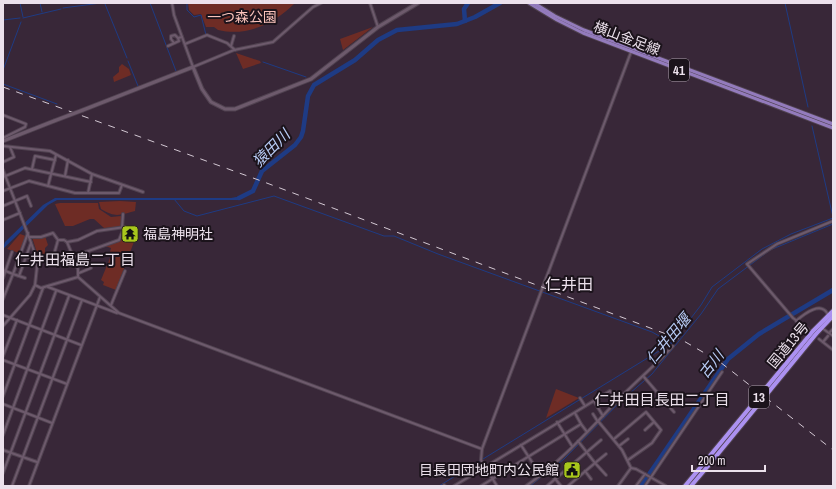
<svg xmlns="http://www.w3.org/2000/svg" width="836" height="489" font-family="'Archivo Narrow','Noto Sans JP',sans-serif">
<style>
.green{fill:#6e2c25}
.water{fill:#1e3b84}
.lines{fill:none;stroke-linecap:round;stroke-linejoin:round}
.stream{stroke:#1e3b84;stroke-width:1}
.river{stroke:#1e3b84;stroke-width:4.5}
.street-casing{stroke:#504250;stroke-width:4}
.secondary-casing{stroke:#504250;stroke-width:5}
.primary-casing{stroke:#504250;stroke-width:5}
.highway-casing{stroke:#504250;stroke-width:6}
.street{stroke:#6d5a6c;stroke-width:2}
.secondary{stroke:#6d5a6c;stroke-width:3}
.primary{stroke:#937bbc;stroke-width:3}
.highway{stroke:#ac91f1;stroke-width:4}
.rail{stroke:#d3c8d3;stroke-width:1;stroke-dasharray:7 7;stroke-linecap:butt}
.secondary-bridge-casing{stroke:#504250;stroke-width:5;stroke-linecap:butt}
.highway-bridge-casing{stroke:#504250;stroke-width:6;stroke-linecap:butt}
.secondary-bridge{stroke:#6d5a6c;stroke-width:3}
.highway-bridge{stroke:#ac91f1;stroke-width:4}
.labels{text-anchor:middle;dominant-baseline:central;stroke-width:4;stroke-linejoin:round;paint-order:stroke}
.shield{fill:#1b131b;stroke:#ada3ad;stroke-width:1}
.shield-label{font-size:13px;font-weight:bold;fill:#ece1ec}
.park-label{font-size:14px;fill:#f8c2ba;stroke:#1b131b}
.street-label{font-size:14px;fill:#ece1ec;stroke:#1b131b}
.poi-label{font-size:14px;fill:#ece1ec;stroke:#1b131b;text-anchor:start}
.water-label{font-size:15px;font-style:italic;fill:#b8ccf6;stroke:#1b131b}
.neighbourhood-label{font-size:15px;fill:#ece1ec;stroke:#1b131b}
.quarter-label{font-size:16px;fill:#ece1ec;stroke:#1b131b}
</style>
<rect width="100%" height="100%" fill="#382738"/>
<g class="green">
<path d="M188,3H295C275,23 248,37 218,30L214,27H206L201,14L194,15L189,10Z"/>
<path d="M373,27L343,50L340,39Z"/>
<path d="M236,53L260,61L261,63L243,69Z"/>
<path d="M122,64L129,69L131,75L114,82L113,77L119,72V67Z"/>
<path d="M120,201L136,202L135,211C119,215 116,218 101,209L99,202Z"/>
<path d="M60,203H98L99,209L111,217L121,216V227L104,228L94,219H90L73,226H65L55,204Z"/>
<path d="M20,234L26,236L19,253L7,249Z"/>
<path d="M45,236L48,245L45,248V258H41V250L37,253L32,237Z"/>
<path d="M135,239L116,290L103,285L104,282L101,280L112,253L110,252L111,248L105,246L121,240Z"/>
<path d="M556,389L579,398L546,418Z"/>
</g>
<path class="water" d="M247,195L238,200H57L48,205L3,249L5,242L43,205L55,198H231Z"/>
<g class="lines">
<g class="stream">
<path d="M20,3L23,17"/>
<path d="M40,3L42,12"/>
<path d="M150,3L176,71"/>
<path d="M187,3V10L194,17L201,15L206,35"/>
<path d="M785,3L808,107"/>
<path d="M105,4L127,58"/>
<path d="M63,8L101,3"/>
<path d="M23,18L61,9"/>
<path d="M3,20L20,18"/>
<path d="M128,61L138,86"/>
<path d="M263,62L306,77"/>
<path d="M3,70L21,22"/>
<path d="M3,84L57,104"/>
<path d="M812,126L833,217"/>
<path d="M174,199L184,211L197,216L274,196L384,236H394L438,254L652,332L672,343"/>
<path d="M439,486L672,343L701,305L712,287L762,249L791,234L833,218"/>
<path d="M530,486L564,459L622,400L652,374L701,314L718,289L770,250L833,224"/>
</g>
<g class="river">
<path d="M465,21L464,9L468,3"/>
<path d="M239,198L253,191L262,171L295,145L301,137L303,131L308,96L314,85L355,60L378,40L397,30L457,24L475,17L500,3"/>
<path d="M641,486L728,359L759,334L833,290"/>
</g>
<defs>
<g id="street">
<path d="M172,3L174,15L193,67L234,50L273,42L313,7L321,3"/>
<path d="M370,3L378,27"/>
<path d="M174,43L171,39V36L175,35L178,38"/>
<path d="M185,44L207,35L227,43L235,50"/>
<path d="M168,46L179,41L178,38L182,37"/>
<path d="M231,46L234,36"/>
<path d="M3,115L26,124L25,127L3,138"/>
<path d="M3,146L50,151L92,174L143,192"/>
<path d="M3,162L14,157L10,147"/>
<path d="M32,169L35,156L55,160"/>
<path d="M3,170L29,237L37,260V267L35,285L30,295L3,326"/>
<path d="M65,176L68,160"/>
<path d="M3,177L25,168L91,182"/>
<path d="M48,186L56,155"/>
<path d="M3,191L29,181L75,193H119L122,185"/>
<path d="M88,193L92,174"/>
<path d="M3,206L27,196L31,206"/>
<path d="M3,220L20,213"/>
<path d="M122,228L123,214"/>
<path d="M29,237H41L53,233L58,240H64L67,242L78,240L97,231L125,227"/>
<path d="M67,242L78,269V277"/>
<path d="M26,257L36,261"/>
<path d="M72,257L119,240L124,228"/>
<path d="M36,259L53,258L58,240"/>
<path d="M3,270L13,274L28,233"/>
<path d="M79,273L91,268"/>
<path d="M19,276L31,243"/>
<path d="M3,278L12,252"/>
<path d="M35,285L41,288L78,277L119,313L482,449"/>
<path d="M48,287L117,313"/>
<path d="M3,299L13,274L25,278"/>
<path d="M111,305L125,271"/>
<path d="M3,315L81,345"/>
<path d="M796,321C804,314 822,300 828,315"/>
<path d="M822,328L833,336"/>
<path d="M808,329L793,318L747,264L777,244L833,221"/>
<path d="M830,332L833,329"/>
<path d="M819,339L833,350"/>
<path d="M823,342L828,336"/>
<path d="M3,356L17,320"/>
<path d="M3,360L67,384"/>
<path d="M644,377L674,412"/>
<path d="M3,396L43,288"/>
<path d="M580,398L585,406"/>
<path d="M594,401L603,416"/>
<path d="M3,404L52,423"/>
<path d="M593,414L598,422"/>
<path d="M598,421L622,450L631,468"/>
<path d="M557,422L572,446"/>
<path d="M581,424L587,432"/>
<path d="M645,430L654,422"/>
<path d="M3,435L56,291"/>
<path d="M614,439L646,412L661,430L652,443L628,460"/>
<path d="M521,445L541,476"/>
<path d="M619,446L628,439"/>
<path d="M3,450L37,462"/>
<path d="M606,454L595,463L606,475"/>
<path d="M631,468L636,469L666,486"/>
<path d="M548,470L561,486"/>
<path d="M585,471L591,479"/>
<path d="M3,473L69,296"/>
<path d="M444,485L445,486"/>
<path d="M12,486L82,300"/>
<path d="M29,486L100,297"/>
<path d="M454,486L610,391L617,400"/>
<path d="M481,486L581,424L575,413"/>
<path d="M497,486L481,460L482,449L631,52"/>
<path d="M526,486C561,462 589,430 618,400C636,381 655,366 673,346"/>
<path d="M547,486L601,440"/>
<path d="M568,486L595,463L578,441"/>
<path d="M618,486L631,468"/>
<path d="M636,486L645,474"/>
<path d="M645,486L722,372"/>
</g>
<g id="secondary">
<path d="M83,110L193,67L202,89L211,102L225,109H235L311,79L378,27L418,3"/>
<path d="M3,141L54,121"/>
</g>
<g id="primary">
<path d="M529,3L557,20L583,33L833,128"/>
<path d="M534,3L555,16L584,30L833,124"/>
</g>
<g id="highway">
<path d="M813,331L833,311"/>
<path d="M816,334L833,316"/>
<path d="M685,486L704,463"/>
<path d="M691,486L708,466"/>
</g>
</defs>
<use href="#street" class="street-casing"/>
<use href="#secondary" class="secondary-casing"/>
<use href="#primary" class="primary-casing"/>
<use href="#highway" class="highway-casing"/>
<use href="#street" class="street"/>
<use href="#secondary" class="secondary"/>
<use href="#primary" class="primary"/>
<use href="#highway" class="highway"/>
<path class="rail" d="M3,87L264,182L682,340L720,362L833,450"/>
<defs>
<path id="secondary-bridge" d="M54,121L83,110"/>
<g id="highway-bridge">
<path d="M704,463L813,331"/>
<path d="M708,466L816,334"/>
</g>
</defs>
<use href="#secondary-bridge" class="secondary-bridge-casing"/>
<use href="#highway-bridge" class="highway-bridge-casing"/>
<use href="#secondary-bridge" class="secondary-bridge"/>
<use href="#highway-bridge" class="highway-bridge"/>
</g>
<defs>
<symbol id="temple-square" viewBox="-11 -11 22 22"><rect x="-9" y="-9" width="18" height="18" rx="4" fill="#a8c71c" stroke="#1b131b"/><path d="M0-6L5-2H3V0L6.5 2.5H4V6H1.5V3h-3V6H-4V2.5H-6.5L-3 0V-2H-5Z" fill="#111"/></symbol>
<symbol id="civic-square" viewBox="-11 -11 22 22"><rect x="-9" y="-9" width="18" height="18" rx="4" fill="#a8c71c" stroke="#1b131b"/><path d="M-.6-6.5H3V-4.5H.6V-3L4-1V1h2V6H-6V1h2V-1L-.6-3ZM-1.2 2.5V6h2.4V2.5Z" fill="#111"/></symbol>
</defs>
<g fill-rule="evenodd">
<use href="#temple-square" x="120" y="224" width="20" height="20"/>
<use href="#civic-square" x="562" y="460" width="20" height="20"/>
</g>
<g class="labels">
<g class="shield">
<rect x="669" y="59" width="20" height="22" rx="3"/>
<rect x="749" y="386" width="20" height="22" rx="3"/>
</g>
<g class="shield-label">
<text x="679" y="70">41</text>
<text x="759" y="397">13</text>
</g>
<g class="park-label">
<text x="242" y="17">一つ森公園</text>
</g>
<g class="street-label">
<text transform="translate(627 38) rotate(21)">横山金足線</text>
<text transform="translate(788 345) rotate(-50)">国道13号</text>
</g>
<g class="poi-label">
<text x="143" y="234">福島神明社</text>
<text x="559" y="470" text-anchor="end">目長田団地町内公民館</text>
</g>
<g class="water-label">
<text transform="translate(271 148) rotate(-45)">猿田川</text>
<text transform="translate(668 339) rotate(-50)">仁井田堰</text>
<text transform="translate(711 364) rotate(-52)">古川</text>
</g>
<g class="neighbourhood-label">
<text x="75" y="259">仁井田福島二丁目</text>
<text x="662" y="399">仁井田目長田二丁目</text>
</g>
<g class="quarter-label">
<text x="569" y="284">仁井田</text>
</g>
</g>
<rect width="836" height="489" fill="none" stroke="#ece1ec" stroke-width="8"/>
<path d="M692 465v6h73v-6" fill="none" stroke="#ece1ec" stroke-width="2"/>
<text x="698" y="465" font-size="12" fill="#ece1ec" stroke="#1b131b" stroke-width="3" paint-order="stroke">200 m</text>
</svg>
